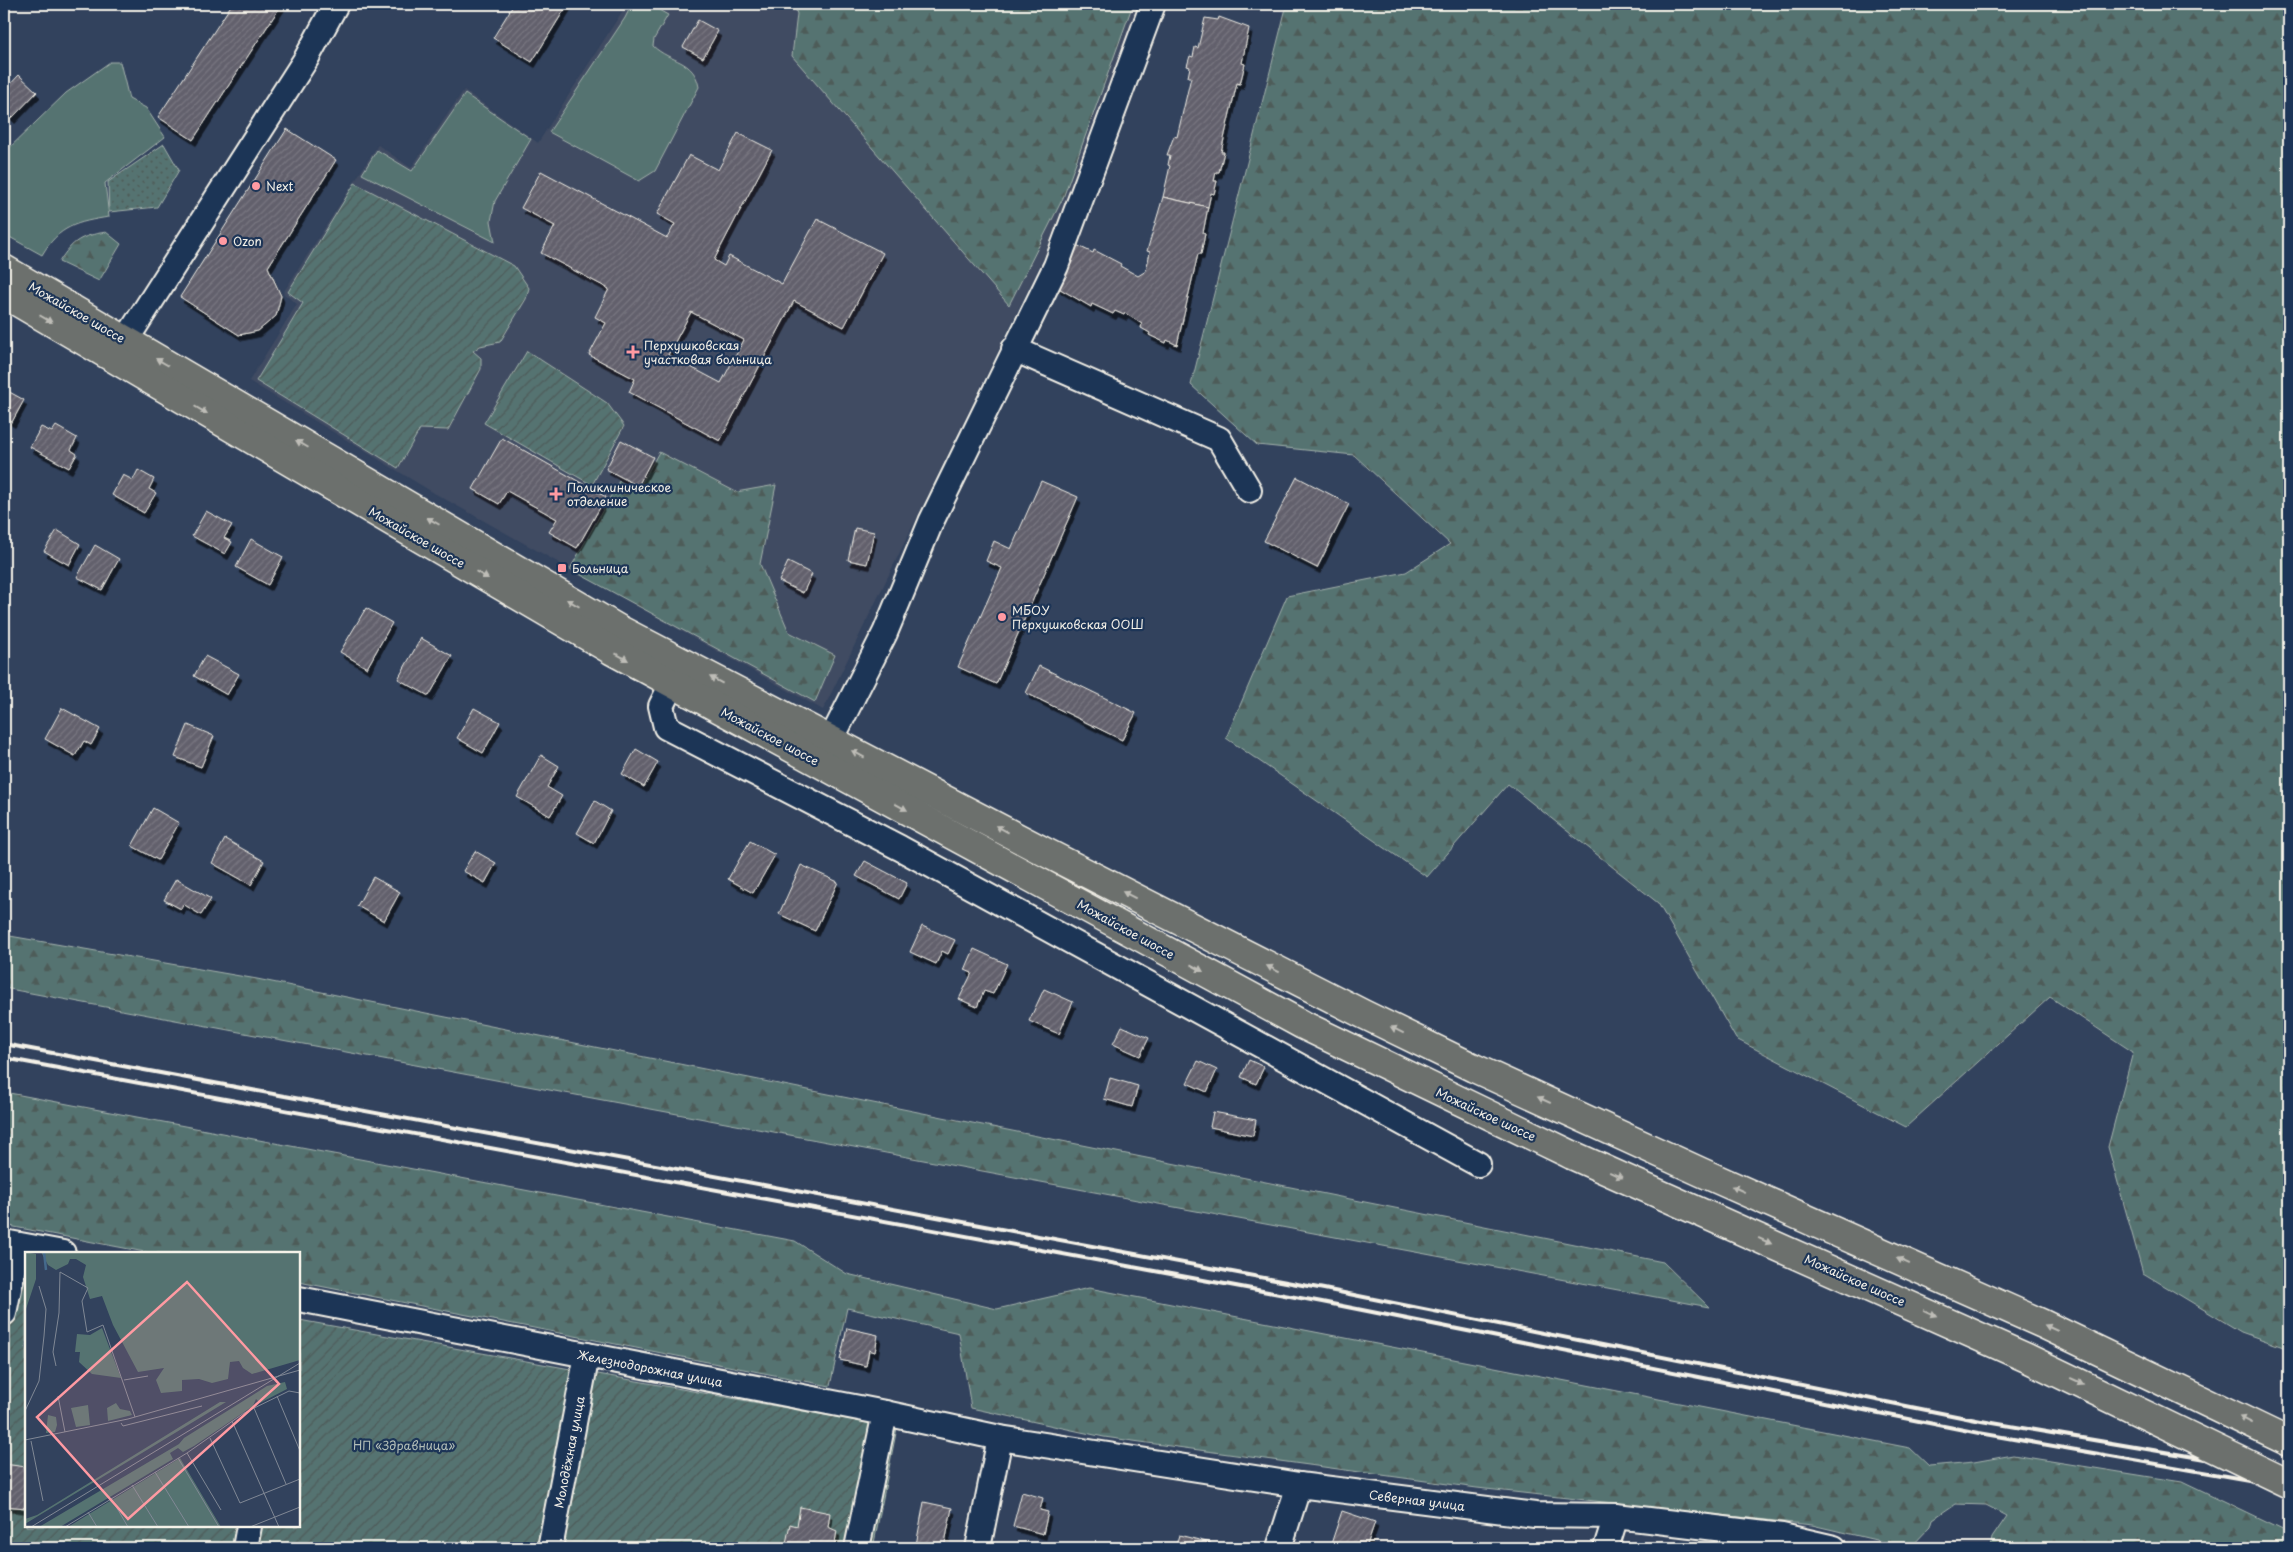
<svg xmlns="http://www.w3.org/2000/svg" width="2293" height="1552" font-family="'Playpen Sans',sans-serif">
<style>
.built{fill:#404b62}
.grass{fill:#557371;stroke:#a4b2ac}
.forest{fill:url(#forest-firs);stroke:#a4b2ac}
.park{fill:url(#park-dots);stroke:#a4b2ac}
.garden{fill:url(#garden-furrows);stroke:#a4b2ac}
.building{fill:url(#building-hatch);stroke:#f4f1e8;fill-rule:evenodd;filter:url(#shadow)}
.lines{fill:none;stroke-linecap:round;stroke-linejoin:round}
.street-casing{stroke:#f4f1e8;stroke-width:28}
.primary-casing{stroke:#f4f1e8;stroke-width:31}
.street{stroke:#1d3557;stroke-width:24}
.primary{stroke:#6c706d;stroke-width:28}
.rail{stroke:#f4f1e8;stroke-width:4}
.primary-bridge-casing{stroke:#f4f1e8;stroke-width:31;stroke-linecap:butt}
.primary-bridge{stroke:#6c706d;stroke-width:28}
.oneway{fill:#bebdb7}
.poi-dot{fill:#ff9aa2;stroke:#1d3557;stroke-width:2}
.labels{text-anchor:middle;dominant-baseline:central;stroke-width:4.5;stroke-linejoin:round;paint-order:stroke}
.poi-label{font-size:12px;fill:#f4f1e8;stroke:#1d3557;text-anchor:start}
.street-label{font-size:12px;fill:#f4f1e8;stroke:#1d3557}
.park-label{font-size:12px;fill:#b4bfb8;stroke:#1d3557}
.inset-river{fill:none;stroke:#456a8c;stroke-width:2.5}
.inset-road{fill:none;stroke:#808895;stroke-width:1}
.view{fill:#ff9aa2;fill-opacity:0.15;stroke:#ff9aa2;stroke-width:2.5}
.inset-edge{fill:none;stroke:#f4f1e8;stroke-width:2.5}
</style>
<defs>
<pattern id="forest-firs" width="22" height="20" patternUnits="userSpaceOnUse" patternTransform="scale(1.25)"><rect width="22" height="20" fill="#557371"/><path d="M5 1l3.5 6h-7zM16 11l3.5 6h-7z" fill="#4e5b59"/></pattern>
<pattern id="park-dots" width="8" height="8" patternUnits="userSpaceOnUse" patternTransform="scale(1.25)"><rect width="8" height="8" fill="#557371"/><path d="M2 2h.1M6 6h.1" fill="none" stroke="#4e5b59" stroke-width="1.8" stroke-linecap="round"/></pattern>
<pattern id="garden-furrows" width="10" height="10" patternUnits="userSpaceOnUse" patternTransform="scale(1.25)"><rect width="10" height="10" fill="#557371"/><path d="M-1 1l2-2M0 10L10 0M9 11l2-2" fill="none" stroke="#4e5b59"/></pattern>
<pattern id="building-hatch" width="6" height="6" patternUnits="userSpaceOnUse" patternTransform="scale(1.25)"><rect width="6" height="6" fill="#62606c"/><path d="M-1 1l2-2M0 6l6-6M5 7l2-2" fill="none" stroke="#797781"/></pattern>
<filter id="shadow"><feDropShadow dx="3" dy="5.5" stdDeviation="0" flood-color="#0009"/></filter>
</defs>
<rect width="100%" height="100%" fill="#32425d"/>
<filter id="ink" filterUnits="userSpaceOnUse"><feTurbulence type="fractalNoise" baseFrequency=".02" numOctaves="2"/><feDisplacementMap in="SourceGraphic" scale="10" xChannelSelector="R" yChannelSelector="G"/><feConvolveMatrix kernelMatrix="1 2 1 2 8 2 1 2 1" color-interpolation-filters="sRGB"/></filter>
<g filter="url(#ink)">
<path class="built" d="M627,4H1142L1069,205L823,710L434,493L249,381L297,304L283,293L378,145L411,168L464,90L538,143Z"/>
<g class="grass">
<path d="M632,4H648L668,15L654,39L653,46C671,63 694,59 699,87L655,171L639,181L549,132L625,18Z"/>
<path d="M110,62H120L129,99L146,108L165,137L105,183L109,217C77,222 59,226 42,255L4,234V153L66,93Z"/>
<path d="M465,94L531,139L495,201L491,221L495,242L362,174L377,150L412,171Z"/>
</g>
<g class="forest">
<path d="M794,4H1133L1063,198L1009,305L792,56L797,14Z"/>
<path d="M1287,4H2289V1349L2241,1332L2143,1273L2108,1147L2133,1052L2050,997L1906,1127L1736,1039L1658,903L1508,784L1427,877L1226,738L1287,596L1406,572L1450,544L1354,455L1257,445L1191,385Z"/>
<path d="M106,232L121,244L99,281L59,262C73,240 81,236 106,232Z"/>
<path d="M659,452L736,492L776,485L760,564L789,632L835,655L815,702L570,569L619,481L638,490Z"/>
<path d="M4,935L257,979L1663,1262L1709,1307L4,988Z"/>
<path d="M4,1092L795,1241L847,1274L997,1309L1089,1288L1910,1448L1929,1466L1974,1462L2013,1455L2182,1482L2289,1533V1548H1990L1992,1538L2007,1516L1986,1505L1955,1504L1933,1519L1931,1526L1910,1548L1812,1525L1477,1488L1104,1437L971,1408L959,1333L847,1308L830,1386L299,1282V1253H150L4,1225Z"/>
</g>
<path class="park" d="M164,144L179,170L157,207L109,212L108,182Z"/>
<g class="garden">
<path d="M355,183L514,266L529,288L526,299L500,342L480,346L473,351L481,358V369L448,430L420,429L398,468L256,381L303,303L288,292Z"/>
<path d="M527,351L607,403L624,426L592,485L484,423Z"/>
<path d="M4,1266L26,1270V1526H299V1320L897,1428L873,1548H4Z"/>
</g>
<g class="building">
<path d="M232,4H282L193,140L158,117Z"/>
<path d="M514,4H568L532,62L493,38Z"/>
<path d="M1219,17L1249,28L1242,63L1245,64L1240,84L1237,83L1226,130L1221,152H1224L1219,172H1216L1214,181H1217L1214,194L1211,193L1208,207L1163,197L1170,166L1168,165L1170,155H1167L1174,136L1177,137L1191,77H1188L1190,67L1187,66L1190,56L1193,57L1195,47L1198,48L1205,18L1218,20Z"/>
<path d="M698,20L718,31L703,58L683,47Z"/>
<path d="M19,75L37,92L12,118L4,110V91Z"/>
<path d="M287,129L336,160L268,267L281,296L276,316L258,331L239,335L180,297Z"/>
<path d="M738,133L772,150L714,260L724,266L729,256L782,284L817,219L883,253L844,327L794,301L720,441L629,392L635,379L589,355L606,323L595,317L609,289L541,253L555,226L521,208L541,171L667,238L675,224L657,214L689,155L718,170ZM691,312L744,340L721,383L668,355Z"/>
<path d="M1163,197L1208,207L1203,233L1205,234L1201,254H1198L1177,345L1167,340L1166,343L1149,335L1150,333L1141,328L1142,324L1125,313L1124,315L1115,311L1113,314L1092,304L1091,307L1050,283L1070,242L1093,253L1094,250L1121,264L1120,266L1138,276L1146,271L1150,252L1147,251Z"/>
<path d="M4,389L24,400L12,422L4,417Z"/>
<path d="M56,426L77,438L71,450L77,454L69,468L30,447L41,427L52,432Z"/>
<path d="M502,438L606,497L577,548L549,532L557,519L507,491L499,504L473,489Z"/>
<path d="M621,440L653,457L638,486L606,469Z"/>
<path d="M138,470L154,479L149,489L156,493L144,513L112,495L123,475L133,480Z"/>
<path d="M1297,477L1349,504L1317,568L1264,541Z"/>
<path d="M1041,481L1078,497L996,684L958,667L1002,568L986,561L994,541L1011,549Z"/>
<path d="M206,511L232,525L224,538L232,542L225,554L192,536Z"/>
<path d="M855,528L874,532L867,564L848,560Z"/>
<path d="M57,530L80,544L69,565L44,551Z"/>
<path d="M251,539L283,557L268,585L236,567Z"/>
<path d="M95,545L119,559L102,590L77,577Z"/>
<path d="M788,562L812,574L803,593L779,581Z"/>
<path d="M366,608L392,623L367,668L340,652Z"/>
<path d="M421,638L452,656L429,696L398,679Z"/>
<path d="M205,656L239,674L227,695L194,676Z"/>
<path d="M1039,666L1136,713L1122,740L1026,693Z"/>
<path d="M62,708L100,729L91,745L84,741L75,756L45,739Z"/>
<path d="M474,708L500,722L483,753L457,738Z"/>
<path d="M188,725L214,736L201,767L175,757Z"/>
<path d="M636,749L658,762L644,787L622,774Z"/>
<path d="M541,755L559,766L547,787L562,796L550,816L517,797Z"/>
<path d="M595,801L611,811L594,843L577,833Z"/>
<path d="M153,808L179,823L158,860L132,846Z"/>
<path d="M225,839L264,861L251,885L212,863Z"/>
<path d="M750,841L775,855L753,893L728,879Z"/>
<path d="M475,851L496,863L485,883L463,871Z"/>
<path d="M865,861L907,883L899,899L856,876Z"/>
<path d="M801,865L838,882L815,931L779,914Z"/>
<path d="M373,877L400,892L384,921L357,906Z"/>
<path d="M176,879L211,899L201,915L183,904L181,909L164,900Z"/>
<path d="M922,926L955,940L948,954L942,951L936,964L910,952Z"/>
<path d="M974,949L1007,964L993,994L984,991L977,1007L959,999L972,973L965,970Z"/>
<path d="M1044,989L1073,1002L1059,1034L1029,1021Z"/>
<path d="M1122,1026L1149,1038L1140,1056L1113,1044Z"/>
<path d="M1249,1060L1264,1067L1256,1084L1241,1077Z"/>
<path d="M1198,1061L1217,1070L1207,1092L1187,1083Z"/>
<path d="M1110,1078L1138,1086L1132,1107L1104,1099Z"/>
<path d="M1213,1112L1256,1120L1253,1136L1210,1127Z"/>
<path d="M847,1328L878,1335L875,1352L869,1350L866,1366L840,1360Z"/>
<path d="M4,1464L26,1467V1508L4,1506Z"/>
<path d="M1022,1492L1043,1498L1040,1510L1048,1512L1043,1534L1013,1526Z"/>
<path d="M924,1502L952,1508L944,1548L916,1545Z"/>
<path d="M800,1507L830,1513L828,1527L837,1531L834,1548H785L790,1524L797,1526Z"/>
<path d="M1342,1511L1375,1522L1366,1548L1330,1547Z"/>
<path d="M1179,1535L1211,1543L1210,1548H1175Z"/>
</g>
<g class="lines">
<defs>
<g id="street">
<path d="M126,340L306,59L336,4"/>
<path d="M1014,349L1219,439L1249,490"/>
<path d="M672,684L661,706L666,727L900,848L1478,1164"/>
<path d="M831,740L885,633L931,522L1056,266L1153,4"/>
<path d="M4,1242L63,1253"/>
<path d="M299,1299L885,1413L1000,1438L1299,1485L1535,1515L1616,1516L1782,1536L1834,1548"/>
<path d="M4,1313L18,1245"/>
<path d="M245,1548L249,1526"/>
<path d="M550,1548L587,1355"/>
<path d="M857,1548L885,1413"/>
<path d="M978,1548L1000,1438"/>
<path d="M1279,1548L1299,1485"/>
<path d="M1606,1548L1616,1516"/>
</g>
<g id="primary">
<path d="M4,269L622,631L1045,852L1363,1014L1474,1068L1701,1172L2043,1324L2289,1442"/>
<path d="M4,294L611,650L1303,1025L1572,1155"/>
</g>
</defs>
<use href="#street" class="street-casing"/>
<use href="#primary" class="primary-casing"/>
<use href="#street" class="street"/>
<use href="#primary" class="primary"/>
<g class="rail">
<path d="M4,1044L1324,1289L1981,1421L2289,1473"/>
<path d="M4,1058L1322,1302L1979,1433L2289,1487"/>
</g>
<defs>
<path id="primary-bridge" d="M1572,1155L2027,1358L2289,1484"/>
</defs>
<use href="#primary-bridge" class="primary-bridge-casing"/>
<use href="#primary-bridge" class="primary-bridge"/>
</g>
<defs><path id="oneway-solid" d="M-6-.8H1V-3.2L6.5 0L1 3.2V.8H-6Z" transform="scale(1.25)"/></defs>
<g class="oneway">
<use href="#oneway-solid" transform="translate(46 319) rotate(30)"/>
<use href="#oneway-solid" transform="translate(162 362) rotate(-150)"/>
<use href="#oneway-solid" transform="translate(201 410) rotate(30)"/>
<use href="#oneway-solid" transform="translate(302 444) rotate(-150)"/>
<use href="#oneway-solid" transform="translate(433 521) rotate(-150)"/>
<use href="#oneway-solid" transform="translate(482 575) rotate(30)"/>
<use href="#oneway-solid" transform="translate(573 603) rotate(-150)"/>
<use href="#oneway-solid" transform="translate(622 657) rotate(29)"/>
<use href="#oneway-solid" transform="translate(716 680) rotate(-152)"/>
<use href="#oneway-solid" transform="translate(858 754) rotate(-152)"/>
<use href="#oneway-solid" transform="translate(901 807) rotate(28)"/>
<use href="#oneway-solid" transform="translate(1002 829) rotate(-152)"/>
<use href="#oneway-solid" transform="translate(1129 895) rotate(-153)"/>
<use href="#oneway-solid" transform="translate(1197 968) rotate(29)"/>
<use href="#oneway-solid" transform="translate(1273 969) rotate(-153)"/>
<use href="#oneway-solid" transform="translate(1397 1030) rotate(-154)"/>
<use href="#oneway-solid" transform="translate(1544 1100) rotate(-155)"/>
<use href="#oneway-solid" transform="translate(1616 1175) rotate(24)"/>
<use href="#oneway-solid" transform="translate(1738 1189) rotate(-156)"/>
<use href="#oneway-solid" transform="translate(1765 1241) rotate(24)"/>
<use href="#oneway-solid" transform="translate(1903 1261) rotate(-156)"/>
<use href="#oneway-solid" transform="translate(1930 1313) rotate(24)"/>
<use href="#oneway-solid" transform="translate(2051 1328) rotate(-155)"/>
<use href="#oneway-solid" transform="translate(2077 1381) rotate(25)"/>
<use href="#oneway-solid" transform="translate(2246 1420) rotate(-154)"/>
</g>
</g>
<g class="poi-dot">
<circle cx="256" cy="186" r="5"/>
<circle cx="223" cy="241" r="5"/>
<path d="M630.5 344.5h5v5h5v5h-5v5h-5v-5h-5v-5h5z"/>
<path d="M553.5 486.5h5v5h5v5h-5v5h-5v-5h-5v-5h5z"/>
<rect x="557" y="563" width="10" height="10" rx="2.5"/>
<circle cx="1002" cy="617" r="5"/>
</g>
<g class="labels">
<g class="poi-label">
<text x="266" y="186">Next</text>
<text x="233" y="241">Ozon</text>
<text x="644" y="345">Перхушковская<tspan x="644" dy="14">участковая больница</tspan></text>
<text x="567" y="487">Поликлиническое<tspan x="567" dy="14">отделение</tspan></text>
<text x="572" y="568">Больница</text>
<text x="1012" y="610">МБОУ<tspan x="1012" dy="14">Перхушковская ООШ</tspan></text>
</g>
<g class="street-label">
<text transform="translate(77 312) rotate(30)">Можайское шоссе</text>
<text transform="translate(417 537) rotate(30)">Можайское шоссе</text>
<text transform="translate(770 736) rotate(28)">Можайское шоссе</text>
<text transform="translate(1126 929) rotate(29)">Можайское шоссе</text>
<text transform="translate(1486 1114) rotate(25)">Можайское шоссе</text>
<text transform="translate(1855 1280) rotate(24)">Можайское шоссе</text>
<text transform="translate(650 1368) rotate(11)">Железнодорожная улица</text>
<text transform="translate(569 1452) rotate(-79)">Молодёжная улица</text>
<text transform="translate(1417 1500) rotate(7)">Северная улица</text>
</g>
<g class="park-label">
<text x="404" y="1445">НП «Здравница»</text>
</g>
</g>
<g transform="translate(25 1252)">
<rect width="275" height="275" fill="#32425d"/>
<path d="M0,0L11,2V27L0,60ZM23,163L31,165L32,173L30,180L21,181Z" fill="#557371"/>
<path d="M16,0H275V108L227,122L218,116L214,109L205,110L203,127L187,131L174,127L157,128V139L136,141L131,128L139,116L113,120L88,73L77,44L65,47L58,25L61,13L51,7H45L43,12L31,18L23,13ZM77,76L96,126L67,122L54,110L55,100H50L52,82L65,83ZM260,130L262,137L235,151L231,147L228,154L169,194L158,200L153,196L145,201L148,207L35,275H14L154,192L159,186L242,134ZM195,150H201L0,272V267L12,263ZM91,151L95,157L105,159L107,163L83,169L82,156Z" fill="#557371"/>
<path d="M63,153L65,173L51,175L46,156ZM155,206L196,275H43Z" fill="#557371"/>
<path class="inset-river" d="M19,0L21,18"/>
<path class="inset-road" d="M31,114L28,100L34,61L35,20L63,36L57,49L62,80L78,73L110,165M99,128L123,124M33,144L40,180M252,144L275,199M229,156L261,232M0,159L14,129L19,84L21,57L14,34M207,169L254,275M96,171L98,174L177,154M185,186L215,251L275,227M0,188L103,167L275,118M6,189L18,249M162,201L196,258M153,206L194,275M130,220L164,275M107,233L133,275M86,246L103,275M63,260L72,275M6,275L275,111M40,275L162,201L219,161L264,139L275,141M225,275L275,255"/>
<path class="view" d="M162,30L254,132L103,267L12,165Z"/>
<rect width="275" height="275" class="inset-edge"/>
</g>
<rect width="2293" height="1552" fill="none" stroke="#1d3557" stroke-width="20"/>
<rect x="10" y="10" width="2273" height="1532" fill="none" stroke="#f4f1e8" stroke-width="2" filter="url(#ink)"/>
</svg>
